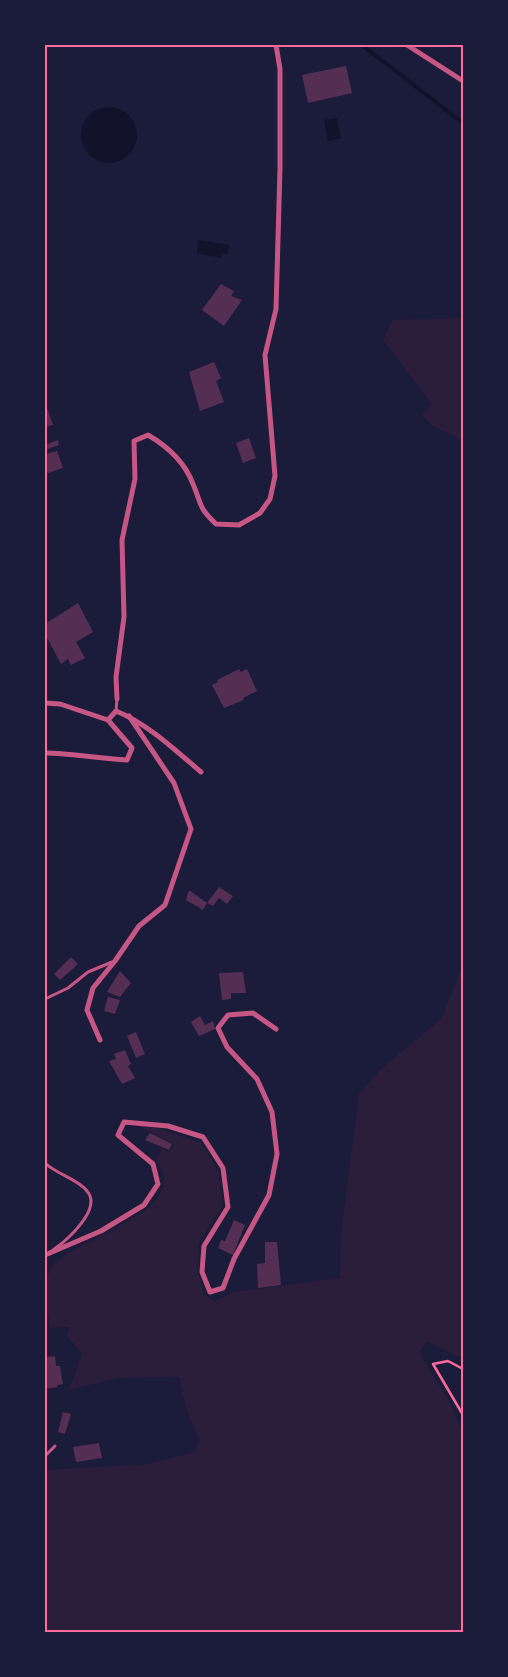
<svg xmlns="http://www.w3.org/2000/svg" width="508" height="1677" font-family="Raleway,sans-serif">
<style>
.green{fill:#2a1e3b}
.water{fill:#12122b}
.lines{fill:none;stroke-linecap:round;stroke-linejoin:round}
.stream{stroke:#12122b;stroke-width:4}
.building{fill:#542f53}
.path{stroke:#ff6b9d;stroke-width:2.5}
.service{stroke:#c65784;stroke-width:3}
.minor{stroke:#c65784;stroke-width:5}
.neatline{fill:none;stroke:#ff6b9d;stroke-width:2}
</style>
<rect width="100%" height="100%" fill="#1b1b3a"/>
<g class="green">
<path d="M463,318V442C446,430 436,432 422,415L432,404L383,340L393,320Z"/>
<path d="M463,964V1358L426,1341L420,1352C436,1386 457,1402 463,1442V1632H49L45,1628V1470L148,1464L195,1452L199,1440L187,1412L179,1377L118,1378L69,1390L82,1354L67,1336L69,1327L50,1328C48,1311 41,1289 49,1272C67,1236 196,1215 156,1160L162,1149L169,1152L174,1144L134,1124L160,1129L202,1143L218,1171L223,1206L199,1243L198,1271L204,1294L215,1302L232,1292L340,1278L341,1234L359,1094L380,1070L442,1018Z"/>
</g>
<g class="water">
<circle cx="109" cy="135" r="28"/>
<path d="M337,118L341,138L328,141L324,120Z"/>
<path d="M198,240L229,245L228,254L222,253L221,258L197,253Z"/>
</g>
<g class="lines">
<path class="stream" d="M362,45L463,123"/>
</g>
<g class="building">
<path d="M346,66L352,93L308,103L302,75Z"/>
<path d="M221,284L234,291L231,296L242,300L224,326L202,310Z"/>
<path d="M214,362L221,378L216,381L224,402L200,411L189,372Z"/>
<path d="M45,402L53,425L45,427Z"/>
<path d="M249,438L256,458L243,463L236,443Z"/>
<path d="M58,440L59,445L45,450V445Z"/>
<path d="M57,451L63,468L45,474V454Z"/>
<path d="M78,603L93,632L76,642L85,658L71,665L68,659L61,664L45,634V624Z"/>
<path d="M239,669L241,672L247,669L257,691L243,698L244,700L224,708L212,685L218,682L217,680Z"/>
<path d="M219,887L233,896L227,904L219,898L213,906L207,903Z"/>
<path d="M189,890L207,903L203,910L186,900Z"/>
<path d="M71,957L78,964L60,980L54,974Z"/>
<path d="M120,971L131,983L120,997L107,992Z"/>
<path d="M243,972L246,993H231V999L222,1000L219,973Z"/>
<path d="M108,997L120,1000L115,1014L104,1011Z"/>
<path d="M200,1016L205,1025L213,1021L215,1029L199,1036L191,1022Z"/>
<path d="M136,1032L145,1054L136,1058L127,1036Z"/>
<path d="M125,1050L131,1064L128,1066L135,1078L122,1084L109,1061L116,1059L114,1054Z"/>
<path d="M150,1133L172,1144L169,1150L145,1140Z"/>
<path d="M234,1220L245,1225L233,1255L218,1248L221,1240L225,1241Z"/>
<path d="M265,1242H277L281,1285L258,1288L257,1264L265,1263Z"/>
<path d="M55,1356L56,1366H60L63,1384L57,1385L58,1387L45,1389V1357Z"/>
<path d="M63,1412L71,1414L65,1434L58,1432Z"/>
<path d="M99,1443L102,1458L76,1462L73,1447Z"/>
</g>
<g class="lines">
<path class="path" d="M463,1369L448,1361L433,1364L463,1415"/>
<g class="service">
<path d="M116,711L117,699"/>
<path d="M45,999L68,988L88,972L112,962"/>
<path d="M45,1163C56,1174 78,1179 87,1191C103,1209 66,1241 53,1250"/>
<path d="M45,1456L55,1446"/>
</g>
<g class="minor">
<path d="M407,45L463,81"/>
<path d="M117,699L116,677L124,617L122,540L135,479L134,441L148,435C167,446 185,463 193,484C202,505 198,507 216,524L239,525L260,513L270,499L275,476L265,355L276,309L280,169V69L276,45"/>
<path d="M45,703L60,704L108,720L132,748L127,760C99,759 73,753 45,753"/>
<path d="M108,720L116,711C148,724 175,750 201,772"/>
<path d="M100,1040L87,1010L93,988L115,961L139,926L165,905L191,829L174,783L129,716"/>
<path d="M45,1255L101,1231L144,1205L158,1184L153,1164L118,1135L124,1122L168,1126L203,1137L223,1168L228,1207L204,1246L202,1272L210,1292L223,1288L234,1259L269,1195L277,1154L272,1112L257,1079L227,1047L218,1028L228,1015L253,1013L276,1029"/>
</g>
</g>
<rect width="508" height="1677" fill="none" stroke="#1b1b3a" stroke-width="92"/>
<rect x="46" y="46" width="416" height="1585" class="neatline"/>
</svg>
